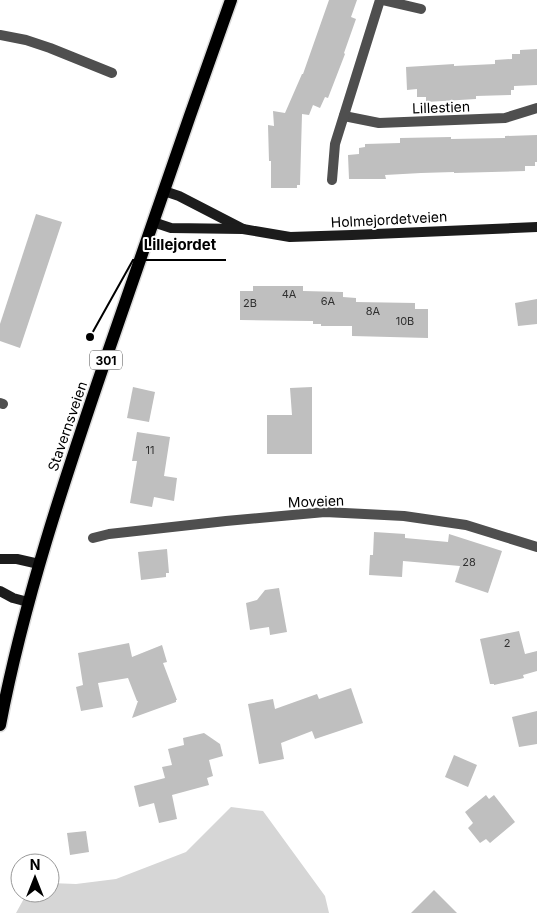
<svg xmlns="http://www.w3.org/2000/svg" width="537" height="913" font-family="Inter,sans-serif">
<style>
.green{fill:#d6d6d6}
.building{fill:#bfbfbf}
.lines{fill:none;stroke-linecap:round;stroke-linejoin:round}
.primary-casing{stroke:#dbdbdb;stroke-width:15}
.street{stroke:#4f4f4f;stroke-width:10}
.secondary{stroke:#1c1c1c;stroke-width:10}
.primary{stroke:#000;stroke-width:12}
.labels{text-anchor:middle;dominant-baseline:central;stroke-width:4;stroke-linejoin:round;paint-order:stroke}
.number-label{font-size:11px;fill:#303030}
.shield{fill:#fff;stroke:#4c4c4c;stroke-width:1}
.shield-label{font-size:12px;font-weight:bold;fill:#000}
.street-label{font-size:14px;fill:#000;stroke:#fff}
.leader{fill:none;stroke:#000;stroke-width:2}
.callout-dot{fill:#000;stroke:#fff;stroke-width:2}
.callout-label{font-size:15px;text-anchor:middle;font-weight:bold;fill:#000;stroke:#fff;stroke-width:4;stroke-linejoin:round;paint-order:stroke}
</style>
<rect width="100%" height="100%" fill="#fff"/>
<path class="green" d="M231,807L263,811L325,896L329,913H16L27,893H50V883L76,884L116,879L186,852Z"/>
<g class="building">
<path d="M329,0H357L351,17L356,19L344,53L345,54L328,98L325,97L320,108L313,105L309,115L302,114L300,185H297V188H271V161H269L268,125L274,126L273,111L285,113L302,74H303Z"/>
<path d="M537,49V85L514,86V90H511V95L476,96V99L426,102V97H417V89L407,90L406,67L454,64V66L495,64V60L512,59V54H520V50Z"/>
<path d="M537,135V162H535V166H525V171L454,173V172L421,173L385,175L386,179H349L348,155L359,154V148L365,147V144L400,143V138L451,137V139L505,138V136Z"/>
<path d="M36,214L62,222L20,348L0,341V324Z"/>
<path d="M253,286H303V291L343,292V297L356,298V302L415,303V309H428V338L352,336V326H321V324H313V321L240,320V291H253Z"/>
<path d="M537,299V324L518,326L515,303Z"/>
<path d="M133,387L155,392L149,422L127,418Z"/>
<path d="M312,387V454H267V415H292L290,388Z"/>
<path d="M137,432L170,437L164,476L177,478L174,501L154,497L152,507L130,503L137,461H132Z"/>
<path d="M374,532L405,534V538L448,542L449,534L502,551L488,593L455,582L460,566L403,561L402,577L369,575L370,555H373Z"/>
<path d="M167,549L169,573H166V577L141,580L138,552Z"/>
<path d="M279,588L287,632L270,635L269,627L250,630L246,603L257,600L265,590Z"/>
<path d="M519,631L525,654L537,651V671L523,675L524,678L494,685V684H490L480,639Z"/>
<path d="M129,643L132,657L162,645L167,662L163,663L177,700H176V702L132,718L138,701H137L128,678L98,683L103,707L81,711L76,687L83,685L78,653Z"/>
<path d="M351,688L363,723L315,739L312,731L281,743L284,759L259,764L248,704L273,699L275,709L317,694L319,699Z"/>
<path d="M537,711V744L519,747L512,717Z"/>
<path d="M204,733L220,744L223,756L209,760L213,776L207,778L209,785L172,795L177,819L159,823L154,803L139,807L134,786L165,778L162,767L172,765L168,749L184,745L183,738Z"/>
<path d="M454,755L477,765L468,787L445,777Z"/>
<path d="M486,795L489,799L494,795L515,822L490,843L486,839L480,843L468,828L473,823L465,812Z"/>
<path d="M86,831L89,852L70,855L67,833Z"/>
<path d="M434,890L457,913H411Z"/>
</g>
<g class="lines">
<defs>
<path id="primary" d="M0,725C24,600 64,481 105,361C146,241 188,120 231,0"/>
</defs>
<use href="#primary" class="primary-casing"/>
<g class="street">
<path d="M382,0L421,9"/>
<path d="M0,35L26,40L50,48L112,73"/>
<path d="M344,116L379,123L505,118L537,108"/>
<path d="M332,180L335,144L380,0"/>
<path d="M0,403L3,404"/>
<path d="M93,538L109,534L226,521L325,512L404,516L466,525L537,547"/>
</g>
<g class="secondary">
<path d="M164,191L179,196L243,229"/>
<path d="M153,222L171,228L243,229L290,237L352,235L537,227"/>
<path d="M0,559H17L39,564"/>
<path d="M0,591L13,598L28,602"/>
</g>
<use href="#primary" class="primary"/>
</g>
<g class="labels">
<g class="number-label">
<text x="289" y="294">4A</text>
<text x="328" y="301">6A</text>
<text x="250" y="303">2B</text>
<text x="373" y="311">8A</text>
<text x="405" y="321">10B</text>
<text x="150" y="450">11</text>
<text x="469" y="562">28</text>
<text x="507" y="643">2</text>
</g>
<rect class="shield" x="90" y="350.5" width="32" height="19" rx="4"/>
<g class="shield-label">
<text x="106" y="360">301</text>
</g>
<g class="street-label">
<text transform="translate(441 107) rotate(-2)">Lillestien</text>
<text transform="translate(389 219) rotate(-3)">Holmejordetveien</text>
<text transform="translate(67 426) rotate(-71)">Stavernsveien</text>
<text transform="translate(316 501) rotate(-2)">Moveien</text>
</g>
</g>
<path class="leader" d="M90 337L133 260H226"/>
<circle class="callout-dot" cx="90" cy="337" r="5"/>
<g class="callout-label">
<text x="180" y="250">Lillejordet</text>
</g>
<g transform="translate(35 878)"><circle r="24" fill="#ffffff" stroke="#999999"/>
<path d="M0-4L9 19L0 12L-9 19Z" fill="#000000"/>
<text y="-8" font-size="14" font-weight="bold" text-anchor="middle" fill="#000000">N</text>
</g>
</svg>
